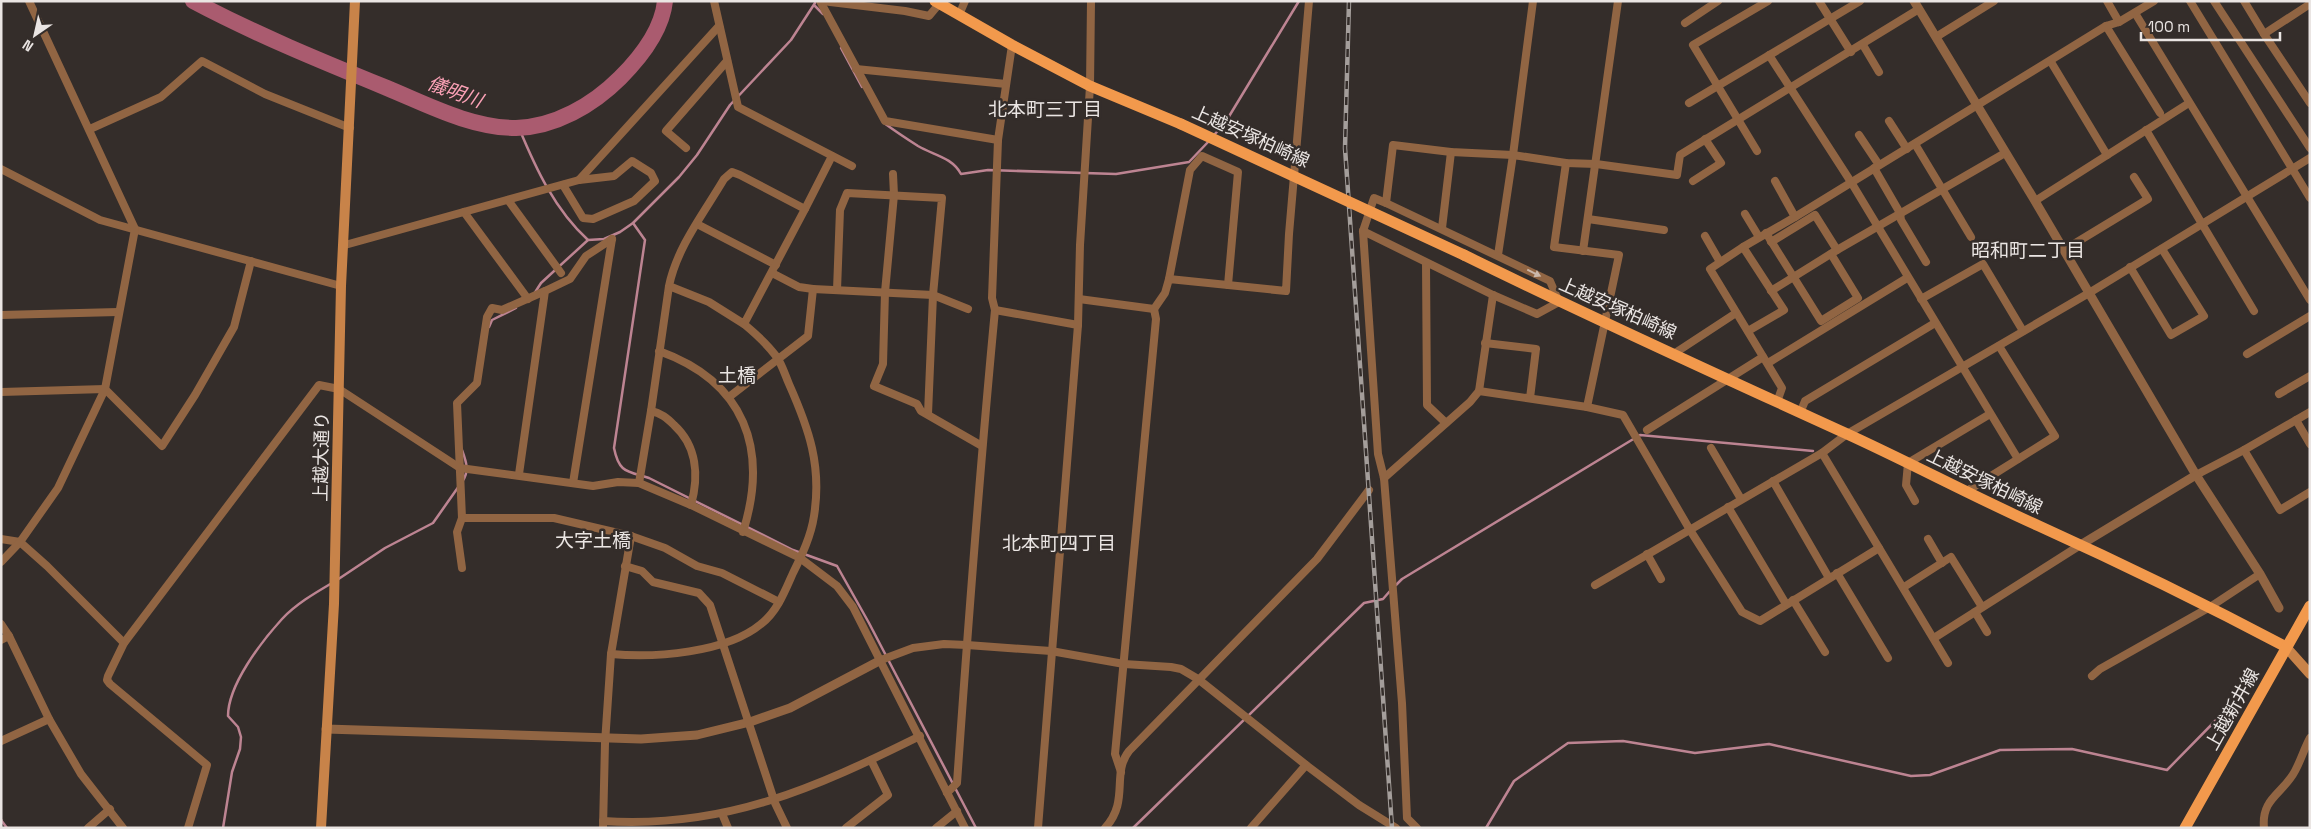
<svg xmlns="http://www.w3.org/2000/svg" width="2311" height="829" font-family="'Space Grotesk','Noto Sans JP',sans-serif">
<style>
.lines{fill:none;stroke-linecap:round;stroke-linejoin:round}
.stream{stroke:#bd8492;stroke-width:2.5}
.river{stroke:#aa5b6f;stroke-width:16}
.minor{stroke:#916543;stroke-width:8}
.tertiary{stroke:#916543;stroke-width:9}
.secondary{stroke:#c88349;stroke-width:10}
.primary{stroke:#f2994c;stroke-width:11}
.rail-casing{stroke:#a49e9b;stroke-width:4.5}
.rail{stroke:#342d2a;stroke-width:2.5;stroke-dasharray:8;stroke-linecap:butt}
.primary-bridge{stroke:#f2994c;stroke-width:11}
.oneway{fill:#cbb8ab}
.labels{text-anchor:middle;dominant-baseline:central;stroke-width:5;stroke-linejoin:round;paint-order:stroke}
.street-label{font-size:18px;fill:#eae5e3;stroke:#342d2a}
.water-label{font-size:19px;font-style:italic;fill:#fca2b7;stroke:#342d2a}
.neighbourhood-label{font-size:19px;fill:#eae5e3;stroke:#342d2a}
</style>
<rect width="100%" height="100%" fill="#342d2a"/>
<g class="lines">
<g class="stream">
<path d="M815,6L823,14"/>
<path d="M841,48L862,87"/>
<path d="M884,123C895,131 907,139 918,146C933,155 952,157 961,174L988,170L1116,174L1189,162L1209,141"/>
<path d="M519,128C536,169 555,210 588,240"/>
<path d="M1214,135L1225,123L1299,1"/>
<path d="M633,223L645,240L614,448C619,473 627,471 649,478L793,550L837,566L869,623L976,828"/>
<path d="M534,294L541,283L588,240L604,239L620,232L633,223L679,177L697,155L730,105L791,40L815,3"/>
<path d="M489,327L492,320L516,308"/>
<path d="M462,482C470,471 466,461 462,450"/>
<path d="M337,580L385,548L433,523L459,486"/>
<path d="M1396,585L1402,579L1640,435L1813,451"/>
<path d="M1,820L7,828"/>
<path d="M223,828L232,772L240,749L241,737L238,727L228,716C228,685 261,642 282,619C296,604 315,593 332,583"/>
<path d="M1133,828L1364,603L1383,599L1390,591"/>
<path d="M1486,828L1514,781L1568,743L1623,741L1695,753L1769,744L1911,776L1930,775L2000,750L2072,749L2167,770L2221,715H2230"/>
</g>
<path class="river" d="M193,1C255,34 321,61 387,88C428,105 471,128 516,128C555,127 593,105 620,78C640,58 662,31 665,1"/>
<g class="minor">
<path d="M714,1L738,107L852,166"/>
<path d="M820,1L885,121L998,140"/>
<path d="M822,1L905,11L929,16L939,4"/>
<path d="M1819,1L1851,52"/>
<path d="M2107,1L2119,22"/>
<path d="M2190,1L2310,198"/>
<path d="M2214,1L2310,148"/>
<path d="M2244,1L2264,34L2310,4"/>
<path d="M2135,13L2310,300"/>
<path d="M959,15L965,1"/>
<path d="M1685,23L1718,1"/>
<path d="M2106,26L2160,113"/>
<path d="M2264,34L2310,103"/>
<path d="M1936,37L1994,1"/>
<path d="M1863,45L1879,72"/>
<path d="M1769,55L1851,182L2018,459"/>
<path d="M2051,62L2107,155"/>
<path d="M856,69L1006,84"/>
<path d="M1689,103L1860,1"/>
<path d="M1889,121L1907,149"/>
<path d="M90,129L161,97L202,61L265,94L350,128"/>
<path d="M2146,130L2254,311"/>
<path d="M1859,135L1879,165"/>
<path d="M1915,144L1971,237"/>
<path d="M686,148L666,131L727,61"/>
<path d="M1757,151L1693,45L1768,1"/>
<path d="M1566,163L1554,247L1619,255L1587,407"/>
<path d="M1874,168L1900,213L1901,220L1926,262"/>
<path d="M1,169L100,220L341,286"/>
<path d="M893,174L894,195L885,292L883,364L874,386L917,404L921,411L982,446"/>
<path d="M1693,181L1721,163L1705,139"/>
<path d="M1775,181L1795,217"/>
<path d="M563,185L583,218L593,219L634,201L655,181L651,173L632,161L614,176L579,180"/>
<path d="M508,200L561,273"/>
<path d="M2035,201L2189,103"/>
<path d="M805,209L832,156"/>
<path d="M464,212L528,299"/>
<path d="M1745,214L1759,237"/>
<path d="M1588,219L1664,230"/>
<path d="M697,224L776,265"/>
<path d="M1442,228L1451,152"/>
<path d="M1363,231L1374,198L1386,203"/>
<path d="M1766,233L1821,321L1858,298L1831,254"/>
<path d="M1705,236L1720,262"/>
<path d="M1771,242L1815,215L1837,250"/>
<path d="M345,245L579,180L719,26"/>
<path d="M1743,247L1784,310L1748,331"/>
<path d="M2064,250L2148,199L2134,177"/>
<path d="M1583,251L1618,1"/>
<path d="M1498,255L1513,155L1533,1"/>
<path d="M1426,263L1427,405L1446,423"/>
<path d="M2130,267L2171,335L2204,316L2162,249"/>
<path d="M1169,279L1190,170L1202,156L1238,172L1228,285"/>
<path d="M813,289L933,295L968,309"/>
<path d="M837,290L840,210L847,193L942,198L933,295L928,414"/>
<path d="M545,291L502,310L492,308L487,317L477,383L457,403L462,518H554L631,536L611,654L605,743L603,828"/>
<path d="M1771,291L1837,250L2005,153"/>
<path d="M1079,299L1154,309L1165,293L1169,279L1286,291L1289,234L1309,1"/>
<path d="M1921,299L1983,264L2023,331"/>
<path d="M995,310L1078,325"/>
<path d="M1,315L118,312"/>
<path d="M1485,343L1536,349L1530,398"/>
<path d="M659,351C745,382 769,449 743,532"/>
<path d="M1675,353L1736,313"/>
<path d="M2247,354L2310,316"/>
<path d="M1768,363L1907,278"/>
<path d="M1479,391L1587,407L1623,415L1690,530L1742,612L1760,621L1879,548"/>
<path d="M1,392L105,389L162,446L195,395L234,327L251,261"/>
<path d="M2279,394L2310,376"/>
<path d="M729,397L808,336L813,289L799,287L772,273"/>
<path d="M1777,402L1782,388L1710,269L1743,247L1795,217L2106,26L2119,22L2154,1"/>
<path d="M651,411C661,413 667,418 674,425C697,446 699,476 691,505"/>
<path d="M1800,413L1805,401L1935,323"/>
<path d="M2296,420L2310,444"/>
<path d="M1647,430L1763,357"/>
<path d="M1711,448L1741,499"/>
<path d="M2244,450L2280,510L2310,492"/>
<path d="M1822,453L1948,663"/>
<path d="M519,474L545,291L570,279L586,256L612,239"/>
<path d="M2196,475L2244,450L2310,412"/>
<path d="M1384,478L1470,402L1479,391L1493,295"/>
<path d="M1773,481L1829,578"/>
<path d="M573,483L612,239"/>
<path d="M639,483L651,411L669,286C677,247 704,213 724,179L732,172L740,175L805,209L744,324L709,302L669,286"/>
<path d="M1967,491L2055,436L1999,346"/>
<path d="M1915,501L1906,485L1908,463L1990,414"/>
<path d="M1728,507L1786,604"/>
<path d="M631,536L665,548L697,566L722,573L779,602"/>
<path d="M1,539L20,542L47,566L124,643"/>
<path d="M1928,539L1942,563"/>
<path d="M1647,554L1661,579"/>
<path d="M1,562L20,542L58,488L105,389L135,229L29,1"/>
<path d="M625,566L642,571L653,582L699,593L710,605L775,803L787,828"/>
<path d="M462,568L457,532L462,518"/>
<path d="M1837,573L1888,658"/>
<path d="M1595,585L1822,453L1847,434L2089,293L2310,158"/>
<path d="M1904,587L1951,557L1982,607"/>
<path d="M1793,600L1825,652"/>
<path d="M1975,612L1987,632"/>
<path d="M1,624L9,636"/>
<path d="M1934,638L2082,544"/>
<path d="M1,640L9,636L49,719"/>
<path d="M611,654C655,658 726,653 761,624C777,612 785,591 793,573C802,555 811,536 814,516C822,466 809,429 789,384C785,375 782,364 776,356C767,344 756,334 744,324"/>
<path d="M881,660L913,648L944,644L967,645L1051,651L1124,664L1171,667L1181,669L1198,679L1306,765L1359,805L1396,828"/>
<path d="M2092,676L2100,669L2210,607L2260,574"/>
<path d="M1,741L49,719L81,774L123,828"/>
<path d="M1121,772L1115,754L1156,319L1154,309"/>
<path d="M947,793L957,783C968,625 980,467 995,310L992,298L998,140L1012,45"/>
<path d="M723,816L728,828"/>
<path d="M603,821C725,829 815,788 920,736"/>
<path d="M88,828L110,809"/>
<path d="M188,828L207,765L110,684L107,680L108,676L124,643L319,385L339,389L460,468L593,486L618,482L639,483L691,505L800,558L837,586L853,607L965,828"/>
<path d="M846,828L888,795L871,760"/>
<path d="M936,828L957,811"/>
<path d="M1038,828L1078,325L1080,245L1090,86L1091,1"/>
<path d="M1105,828C1130,801 1111,774 1129,751L1317,559L1369,490"/>
<path d="M1251,828L1306,765"/>
<path d="M1417,828L1407,818L1402,703L1384,478L1378,454L1363,231L1493,295L1537,314L1559,302L1550,281L1386,203L1393,145L1451,152L1513,155L1566,163L1596,164L1677,175L1680,155L1919,9"/>
<path d="M2264,828C2261,798 2283,794 2295,771C2301,760 2304,749 2310,738"/>
</g>
<g class="tertiary">
<path d="M1914,1L2035,201L2196,475L2260,574L2279,608"/>
<path d="M2082,544L2196,475"/>
<path d="M326,729L641,739L697,735L750,722L790,708L881,660"/>
</g>
<g class="secondary">
<path d="M2286,647L2310,674"/>
<path d="M321,828L334,604L341,286L355,1"/>
</g>
<g class="primary">
<path d="M935,1L1012,45L1090,86L1181,124"/>
<path d="M1464,255C1590,317 1718,375 1845,433C1911,463 1974,497 2039,526C2123,564 2205,604 2286,647"/>
<path d="M2185,828L2310,606"/>
</g>
<defs>
<path id="rail" d="M1349,1L1345,148L1392,828"/>
</defs>
<use href="#rail" class="rail-casing"/>
<use href="#rail" class="rail"/>
<path class="primary-bridge" d="M1181,124L1464,255"/>
</g>
<defs><path id="oneway-solid" d="M-6-.8H1V-3.2L6.5 0L1 3.2V.8H-6Z" transform="scale(1.25)"/></defs>
<use class="oneway" href="#oneway-solid" transform="translate(1534 273) rotate(26)"/>
<g class="labels">
<g class="street-label">
<text transform="translate(1251 136) rotate(24)">上越安塚柏崎線</text>
<text transform="translate(1618 308) rotate(24)">上越安塚柏崎線</text>
<text transform="translate(321 457) rotate(-89)">上越大通り</text>
<text transform="translate(1985 481) rotate(26)">上越安塚柏崎線</text>
<text transform="translate(2232 709) rotate(-61)">上越新井線</text>
</g>
<g class="water-label">
<text transform="translate(455 92) rotate(20)">儀明川</text>
</g>
<g class="neighbourhood-label">
<text x="1045" y="109">北本町三丁目</text>
<text x="2028" y="250">昭和町二丁目</text>
<text x="737" y="375">土橋</text>
<text x="593" y="540">大字土橋</text>
<text x="1059" y="543">北本町四丁目</text>
</g>
</g>
<rect width="2311" height="829" fill="none" stroke="#eae5e3" stroke-width="5"/>
<g transform="translate(35 35) rotate(214)" stroke="#342d2a" stroke-width="4" paint-order="stroke">
<path d="M0-4L9 19L0 12L-9 19Z" fill="#eae5e3"/>
<text y="-8" font-size="14" font-weight="bold" text-anchor="middle" fill="#eae5e3">N</text>
</g>
<path d="M2141 32v8h139v-8" fill="none" stroke="#eae5e3" stroke-width="2.5"/>
<text x="2148" y="32" font-size="15" fill="#eae5e3" stroke="#342d2a" stroke-width="4" paint-order="stroke">100 m</text>
</svg>
